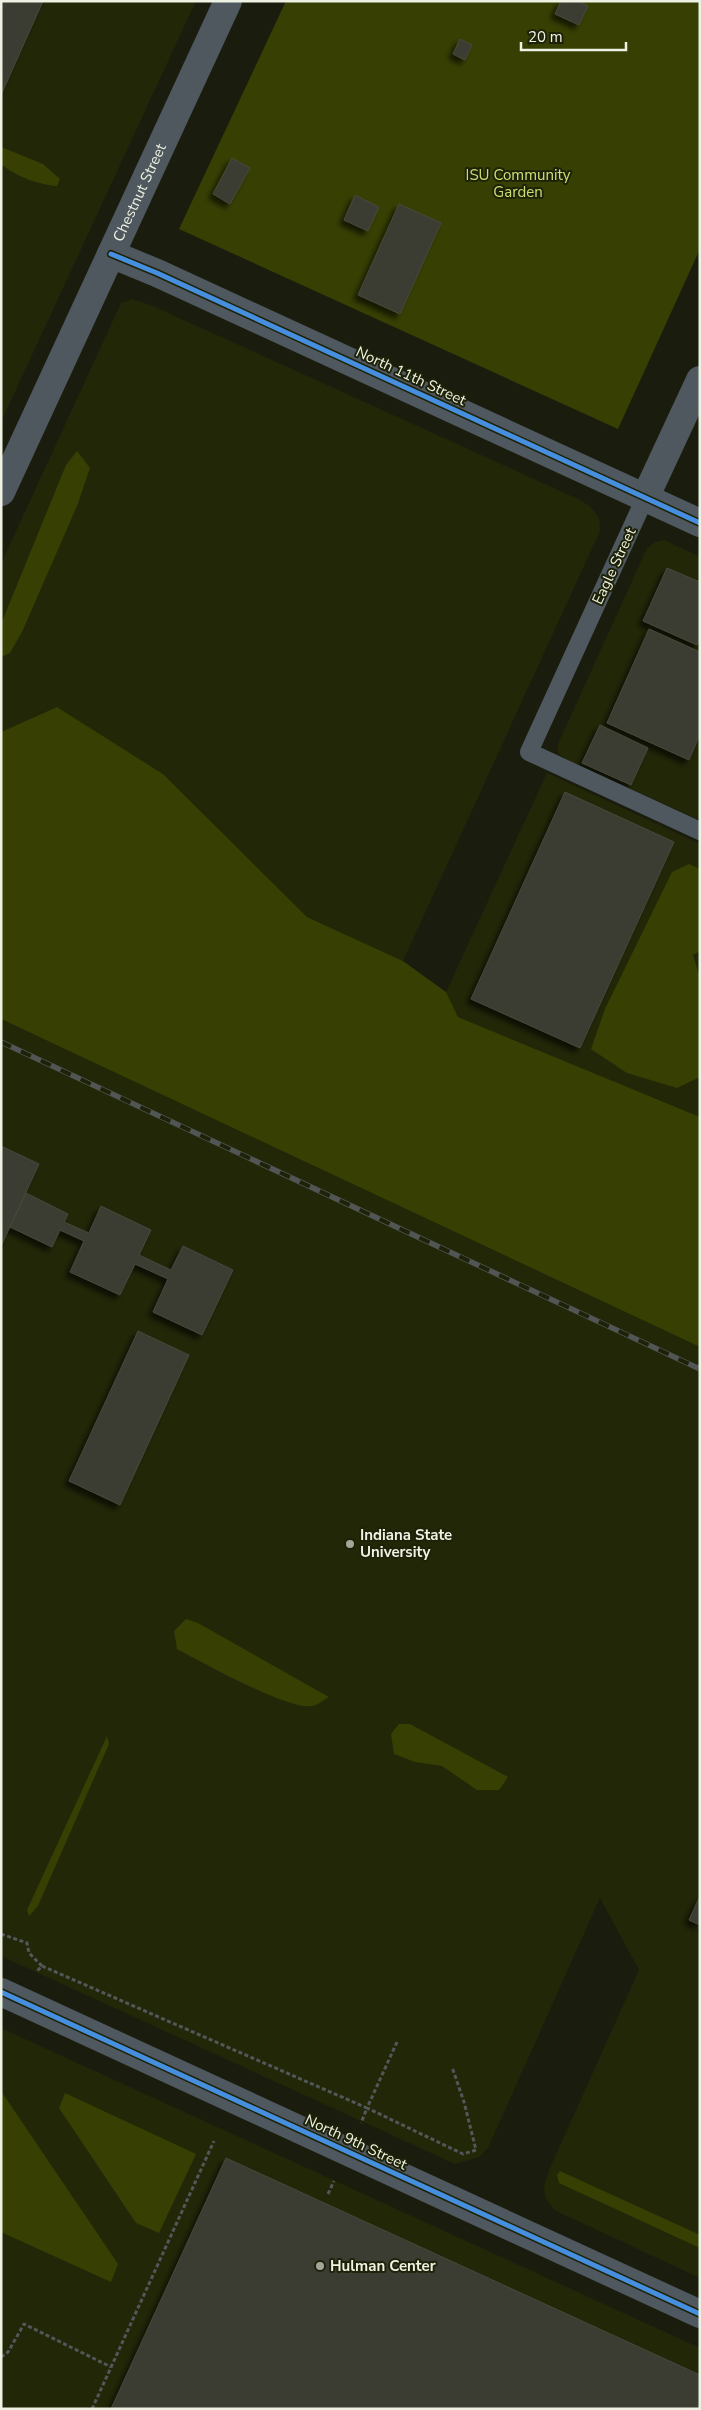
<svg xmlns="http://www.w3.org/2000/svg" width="701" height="2410" font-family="'Nunito Sans',sans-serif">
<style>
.built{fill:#222708}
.green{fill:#373f03}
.building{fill:#3b3d31;stroke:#46483c;filter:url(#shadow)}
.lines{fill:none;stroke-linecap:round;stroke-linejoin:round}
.path{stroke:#525859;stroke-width:3;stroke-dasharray:4 2.5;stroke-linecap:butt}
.lane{stroke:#4e585e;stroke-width:18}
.street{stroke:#4e585e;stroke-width:28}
.rail-casing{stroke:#515654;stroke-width:5.5}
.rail{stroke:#1e2208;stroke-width:4;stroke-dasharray:11;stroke-linecap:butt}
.cycleway-casing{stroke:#1e2208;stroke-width:8}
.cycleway{stroke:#468fdf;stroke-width:5}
.poi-dot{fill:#a4a798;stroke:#1e2208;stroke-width:2}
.labels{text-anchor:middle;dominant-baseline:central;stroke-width:4;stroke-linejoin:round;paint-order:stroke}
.park-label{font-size:15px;fill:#cbe072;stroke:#1e2208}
.street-label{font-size:15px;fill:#eef2e2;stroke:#1e2208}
.poi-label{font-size:15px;font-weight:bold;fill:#eef2e2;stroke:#1e2208;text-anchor:start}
</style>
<defs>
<filter id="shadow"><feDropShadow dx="-4.5" dy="4.5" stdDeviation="2.5" flood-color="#0009"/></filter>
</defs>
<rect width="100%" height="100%" fill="#1a1c0e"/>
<g class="built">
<path d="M1,1H196L1,422Z"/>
<path d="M132,299L153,306L578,499L590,506L599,518L600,531L403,961L307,917L163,774L57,707L1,732V564L114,318L121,303Z"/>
<path d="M664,540L700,557V820L567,760L559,754L557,746L647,548L655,542Z"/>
<path d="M547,773L700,844V1117L458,1017L446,992Z"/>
<path d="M1,1019L700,1347V2278L554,2210L545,2197L544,2187L549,2170L639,1970L600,1898L488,2148L479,2157L455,2164L1,1956Z"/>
<path d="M1,2028L700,2348V2409H1Z"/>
</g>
<g class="green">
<path d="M286,1H700V249L618,429L179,229Z"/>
<path d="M1,147L43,164L60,179L57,186C39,185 15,176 1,164Z"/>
<path d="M77,451L90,468L77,506L22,632L10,653L1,657V624L66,465Z"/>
<path d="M57,707L163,774L307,917L403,961L446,992L458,1017L700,1117V1347L1,1019V732Z"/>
<path d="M689,864L700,869V951L693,955L700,978V1077L677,1088L627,1073L591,1049L605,1009L672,872Z"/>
<path d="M186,1619L198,1623L329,1697C324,1700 318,1705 312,1706C289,1711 200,1661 177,1649L174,1631Z"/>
<path d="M399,1724H410L508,1777L499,1790H477L442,1766L415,1762L394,1754L391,1734Z"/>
<path d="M107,1736L109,1744L38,1906L29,1916L27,1910Z"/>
<path d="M1,2091L118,2264L111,2282L1,2232Z"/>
<path d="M65,2093L196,2154L159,2233L136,2223L59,2108Z"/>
<path d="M560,2171L700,2235V2248L559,2183L557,2175Z"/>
</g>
<g class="building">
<path d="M1,1H43L1,95Z"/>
<path d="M561,1H579L588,6L579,25L555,14Z"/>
<path d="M460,39L472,45L465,60L453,54Z"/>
<path d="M232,158L250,168L230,204L213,194Z"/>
<path d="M355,195L379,207L368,231L344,220Z"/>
<path d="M399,204L441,223L400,314L358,295Z"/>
<path d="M667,568L700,582V639L697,645L643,621Z"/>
<path d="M649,629L700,652V734L689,760L607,723Z"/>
<path d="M600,725L648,748L631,785L582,763Z"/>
<path d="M565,792L674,842L580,1048L471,999Z"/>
<path d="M1,1146L39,1164L1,1246Z"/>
<path d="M26,1193L68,1214L64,1222L89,1233L101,1206L151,1230L139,1255L171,1270L183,1246L233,1270L202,1335L153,1312L168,1279L135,1264L120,1295L70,1272L84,1241L60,1230L52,1247L10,1227Z"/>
<path d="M138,1331L189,1355L120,1505L69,1481Z"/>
<path d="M700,1896V1925L689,1920Z"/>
<path d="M226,2158L700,2375L699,2409H111Z"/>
</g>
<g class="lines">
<g class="path">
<path d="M1,1934L27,1943L29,1953L42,1966L36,1972"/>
<path d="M42,1966L367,2108L361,2123"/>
<path d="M397,2042L367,2108L463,2154L476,2150L464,2102L452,2067"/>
<path d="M328,2194L334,2181"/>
<path d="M1,2357L8,2352L24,2324L111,2367"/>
<path d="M92,2409L214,2141"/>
</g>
<path class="lane" d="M645,498L529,752L700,831"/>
<g class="street">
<path d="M111,254L157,273L700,523"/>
<path id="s1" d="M1,492L228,1"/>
<path d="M645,498L700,380"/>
<path d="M1,1992L700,2314"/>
</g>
<defs>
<path id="rail" d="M1,1042L700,1369"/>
</defs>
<use href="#rail" class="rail-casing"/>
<use href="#rail" class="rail"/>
<defs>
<g id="cycleway">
<path d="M111,254L157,273L700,523"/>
<path d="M1,1992L700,2314"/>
</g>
</defs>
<use href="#cycleway" class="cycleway-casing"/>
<use href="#cycleway" class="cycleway"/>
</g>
<g class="poi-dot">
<circle cx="350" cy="1544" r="5"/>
<circle cx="320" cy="2266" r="5"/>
</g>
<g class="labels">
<g class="park-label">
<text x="518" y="175">ISU Community<tspan x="518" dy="17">Garden</tspan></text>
</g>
<g class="street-label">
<text stroke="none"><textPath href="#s1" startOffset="330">Chestnut Street</textPath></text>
<text transform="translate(411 376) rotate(25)">North 11th Street</text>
<text transform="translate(614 566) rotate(-65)">Eagle Street</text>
<text transform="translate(356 2142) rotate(25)">North 9th Street</text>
</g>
<g class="poi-label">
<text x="360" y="1535">Indiana State<tspan x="360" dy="17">University</tspan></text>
<text x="330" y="2266">Hulman Center</text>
</g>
</g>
<rect width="701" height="2410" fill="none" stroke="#eef2e2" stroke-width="5"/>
<path d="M521 42v8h105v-8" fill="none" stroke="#eef2e2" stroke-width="2.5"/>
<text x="528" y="42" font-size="15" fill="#eef2e2" stroke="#1e2208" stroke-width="4" paint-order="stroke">20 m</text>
</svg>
